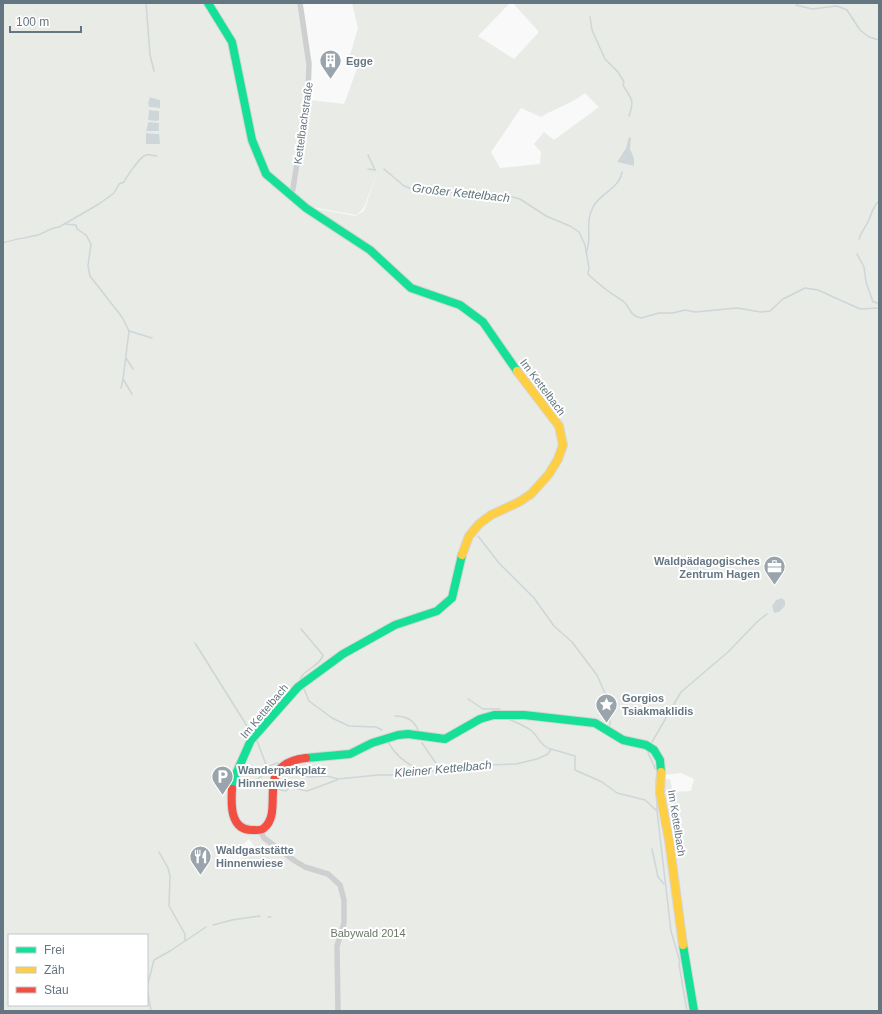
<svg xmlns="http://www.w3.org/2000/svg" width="882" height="1014" font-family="Arial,sans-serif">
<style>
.green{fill:#e8ebe6;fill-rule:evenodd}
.water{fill:#ced6d9}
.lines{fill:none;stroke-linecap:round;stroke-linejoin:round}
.stream{stroke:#ced6d9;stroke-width:1.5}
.fast-casing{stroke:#d5d6d7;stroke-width:10}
.slow-casing{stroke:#d5d6d7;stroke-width:10}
.jam-casing{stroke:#d5d6d7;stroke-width:10}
.street{stroke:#cecfd0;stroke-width:5.5}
.fast{stroke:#16e098;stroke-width:8}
.slow{stroke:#ffcf43;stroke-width:8}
.jam{stroke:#f24e42;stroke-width:8}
.labels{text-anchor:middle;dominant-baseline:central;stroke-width:4;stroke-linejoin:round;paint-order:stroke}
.poi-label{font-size:11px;font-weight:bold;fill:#657683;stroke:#fff;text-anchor:start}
.street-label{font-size:11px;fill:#657683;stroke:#fff}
.park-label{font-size:11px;fill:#687a64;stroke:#fff}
.water-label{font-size:12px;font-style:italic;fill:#60757c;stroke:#fff}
</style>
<rect width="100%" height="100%" fill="#f9f9f9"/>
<path class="green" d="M3,3H299L307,65L305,98L291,190L278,183L268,173L265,175L291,197L289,208L292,198L310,212L314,209H318L355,216L364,211L378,170L365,205L362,210L356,215L307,206L300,200L295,191L309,100L344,104L361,58L350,55L358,28L352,3H510L478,36L514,59L539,32L513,3H879V1011H3ZM585,93L599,107L554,140L544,132L534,144L541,152L540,164L500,168L491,152L521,108L541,117C556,108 571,104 585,93ZM150,97L160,100V108L149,107L148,103ZM149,110L159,111V120H148ZM147,123H159V131H146ZM146,133L159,134V144H146ZM630,137C633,141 629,144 630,149C632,156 635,159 634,166L617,162L626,148ZM782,598L785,601V606L779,612L774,613L772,606L776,600ZM681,773L694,779L691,791L673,792L670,779H663V775ZM249,839L255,847L236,864L233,858L223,867C216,863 217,858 220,852L233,853ZM9,935H147V1005H9Z"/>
<g class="water">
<path d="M150,97L160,100V108L149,107L148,103Z"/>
<path d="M149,110L159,111V120L156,121L148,120Z"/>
<path d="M148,122L159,123V131H146Z"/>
<path d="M146,133L159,134L160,144H146Z"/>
<path d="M629,137L631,138L630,149L634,158V166L617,162L626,148Z"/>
<path d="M782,598L785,601V606L779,612L774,613L772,606L776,600Z"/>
</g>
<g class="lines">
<g class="stream">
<path d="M146,3L150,55L154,71"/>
<path d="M796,5L812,9L837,6L847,10L860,30L869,37L879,40"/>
<path d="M590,17L592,30L605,59L618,72L624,82L623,85C631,99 635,99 629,116"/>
<path d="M368,155L375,170"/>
<path d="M368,169L375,170"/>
<path d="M384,169L404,186L415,190L431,189L447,192L463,193L480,197L509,196L520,199L546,216L570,226L579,232L585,245L589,268L588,274C598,284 610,293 623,301C631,307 628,315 641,318L659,313H673L685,310L695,312L737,308L761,312L770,311L783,299L805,288L818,290L860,309L879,308"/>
<path d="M65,224L76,225L77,229L86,235L91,244L88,266L90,276L122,317L129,331L123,379L132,394"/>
<path d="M859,239C861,232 865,228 868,222C872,214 872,207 879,201"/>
<path d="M3,243C14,239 26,238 38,235C46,232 50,228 59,227L99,204L114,193L119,184L124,182C127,176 139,159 144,156C148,153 152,156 157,156"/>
<path d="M586,253C593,238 584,224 593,207C600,193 619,189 622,172"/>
<path d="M857,254L864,267L866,282L873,302L878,303L879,307"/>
<path d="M129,331L152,338"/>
<path d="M126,358L133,369"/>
<path d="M121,388L123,380"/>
<path d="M478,536L499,563L534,598L554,626L572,642L597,675L610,705V725"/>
<path d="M195,643L252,734"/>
<path d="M300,681C300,671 321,666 323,655L301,629"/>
<path d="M304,689L309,701L332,718L349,726L376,727L382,730"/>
<path d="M468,699L483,709H500"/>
<path d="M395,716C405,716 414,720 418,730"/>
<path d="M509,719C517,723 525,726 532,731C538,737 542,747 550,749"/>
<path d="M257,741L267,767L277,763L279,764"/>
<path d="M388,742C398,759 411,769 431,771"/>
<path d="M652,742L681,692L728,652L758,621L767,614"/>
<path d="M422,743L440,769"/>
<path d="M648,751C648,756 654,763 655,769"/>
<path d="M287,768L309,777L327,776L338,779L378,775H412L457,766L516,764L537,759L548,754L551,749L575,756V770L602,782L617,793L645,800L657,811L671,931L680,962L679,964L687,1011"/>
<path d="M656,779L657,811"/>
<path d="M239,783C254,783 260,779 270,768"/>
<path d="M276,789L286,791L290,787L307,791L337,780"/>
<path d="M652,849L658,877L664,884"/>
<path d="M159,852L168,868L170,876L169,906L185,934V941"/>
<path d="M268,917H271"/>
<path d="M213,925L232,920L260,916"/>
<path d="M151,1011L147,987L154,960L170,951L206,927"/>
</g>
<defs>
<g id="fast">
<path d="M208,3L232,42L252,140L266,174L306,208L370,250L411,288L460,305L483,322L517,371"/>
<path d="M306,758L350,754L372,743L398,735L408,734L445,739L480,719L494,715H524L595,723L623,740L646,745L654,750L660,760L661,772"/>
<path d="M232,789V783L251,740L298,687L343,654L395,625L437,611L452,598L462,555"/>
<path d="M683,945L694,1011"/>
</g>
<g id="slow">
<path d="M462,555L469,536L479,524L491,515L519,502L531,494L549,474L558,459L563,445L559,426L517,371"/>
<path d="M661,772L660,793L669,840L683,945"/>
</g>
<path id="jam" d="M232,789C231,804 230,830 252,830C256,830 261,831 264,828C286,810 252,764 306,758"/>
</defs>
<use href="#fast" class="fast-casing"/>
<use href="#slow" class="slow-casing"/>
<use href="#jam" class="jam-casing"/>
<g class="street">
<path d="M292,195L308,92L309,64L300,3"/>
<path d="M260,830L264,838L295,861L305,867L328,874L340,885L344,900V923L337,946L338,1011"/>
</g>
<use href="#fast" class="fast"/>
<use href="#slow" class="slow"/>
<use href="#jam" class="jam"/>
</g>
<defs>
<symbol id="building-pin" viewBox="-11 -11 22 30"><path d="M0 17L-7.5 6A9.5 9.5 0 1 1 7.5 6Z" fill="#99a4ac" stroke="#fff"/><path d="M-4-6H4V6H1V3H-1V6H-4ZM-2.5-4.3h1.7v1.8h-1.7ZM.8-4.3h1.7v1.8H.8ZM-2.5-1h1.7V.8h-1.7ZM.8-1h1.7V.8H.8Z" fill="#fff"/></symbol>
<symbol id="office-pin" viewBox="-11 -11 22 30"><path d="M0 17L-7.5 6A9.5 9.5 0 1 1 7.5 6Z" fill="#99a4ac" stroke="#fff"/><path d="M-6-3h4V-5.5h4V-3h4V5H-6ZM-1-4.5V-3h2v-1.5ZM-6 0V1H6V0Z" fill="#fff"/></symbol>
<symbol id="sight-pin" viewBox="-11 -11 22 30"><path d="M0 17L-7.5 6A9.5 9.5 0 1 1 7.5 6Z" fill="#99a4ac" stroke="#fff"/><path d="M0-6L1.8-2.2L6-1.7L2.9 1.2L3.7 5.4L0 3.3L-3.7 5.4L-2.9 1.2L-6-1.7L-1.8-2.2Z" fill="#fff"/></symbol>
<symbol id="parking-pin" viewBox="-11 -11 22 30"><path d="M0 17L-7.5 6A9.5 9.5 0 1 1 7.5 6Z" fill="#99a4ac" stroke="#fff"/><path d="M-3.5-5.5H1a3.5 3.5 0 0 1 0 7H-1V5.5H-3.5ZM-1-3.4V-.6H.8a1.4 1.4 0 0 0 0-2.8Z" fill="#fff"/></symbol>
<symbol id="restaurant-pin" viewBox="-11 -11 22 30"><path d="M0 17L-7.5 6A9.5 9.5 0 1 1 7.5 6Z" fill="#99a4ac" stroke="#fff"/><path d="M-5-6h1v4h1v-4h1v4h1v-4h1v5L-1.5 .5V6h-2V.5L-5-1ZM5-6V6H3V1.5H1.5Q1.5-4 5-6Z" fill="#fff"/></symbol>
</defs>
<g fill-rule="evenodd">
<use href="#building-pin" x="318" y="48" width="25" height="34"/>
<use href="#office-pin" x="762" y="554" width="25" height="34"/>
<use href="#sight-pin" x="594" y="692" width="25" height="34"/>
<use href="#parking-pin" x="210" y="764" width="25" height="34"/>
<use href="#restaurant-pin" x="188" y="844" width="25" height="34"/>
</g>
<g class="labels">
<g class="poi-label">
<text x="346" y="61">Egge</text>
<text x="760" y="561" text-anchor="end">Waldpädagogisches<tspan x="760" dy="13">Zentrum Hagen</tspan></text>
<text x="622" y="698">Gorgios<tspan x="622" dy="13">Tsiakmaklidis</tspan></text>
<text x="238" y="770">Wanderparkplatz<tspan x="238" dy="13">Hinnenwiese</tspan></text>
<text x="216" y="850">Waldgaststätte<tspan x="216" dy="13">Hinnenwiese</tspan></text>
</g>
<g class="street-label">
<text transform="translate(303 123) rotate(-82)">Kettelbachstraße</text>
<text transform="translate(543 387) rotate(53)">Im Kettelbach</text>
<text transform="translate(264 711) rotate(-50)">Im Kettelbach</text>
<text transform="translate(677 823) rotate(81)">Im Kettelbach</text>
</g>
<g class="park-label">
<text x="368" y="933">Babywald 2014</text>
</g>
<g class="water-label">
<text transform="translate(461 193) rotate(6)">Großer Kettelbach</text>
<text transform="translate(443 769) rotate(-5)">Kleiner Kettelbach</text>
</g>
</g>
<rect width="882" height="1014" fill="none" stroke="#657683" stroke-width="8"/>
<rect x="8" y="934" width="140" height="72" fill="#ffffff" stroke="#c1c8cd"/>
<rect x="16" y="947" width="20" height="6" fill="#16e098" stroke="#c1c8cd"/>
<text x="44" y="954" font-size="12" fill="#657683">Frei</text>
<rect x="16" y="967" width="20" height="6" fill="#ffcf43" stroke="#c1c8cd"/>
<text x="44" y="974" font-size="12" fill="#657683">Zäh</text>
<rect x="16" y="987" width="20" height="6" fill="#f24e42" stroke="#c1c8cd"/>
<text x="44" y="994" font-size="12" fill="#657683">Stau</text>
<path d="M10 26v6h71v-6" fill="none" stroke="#657683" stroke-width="2"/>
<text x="16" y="26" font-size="12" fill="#657683" stroke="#ffffff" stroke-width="3" paint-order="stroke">100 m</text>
</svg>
